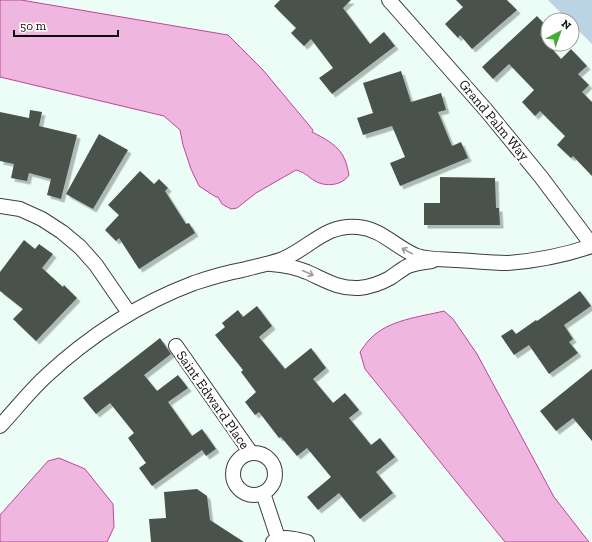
<svg xmlns="http://www.w3.org/2000/svg" width="592" height="542" font-family="'Zilla Slab',serif">
<style>
.green{fill:#bad4e3}
.water{fill:#efb6e0;stroke:#be459b}
.building{fill:#49534c;filter:url(#shadow)}
.lines{fill:none;stroke-linecap:round;stroke-linejoin:round}
.minor-casing{stroke:#3e3e3e;stroke-width:16}
.minor{stroke:#fff;stroke-width:14}
.oneway{stroke:#9d9d9d}
.labels{text-anchor:middle;dominant-baseline:central;stroke-width:4;stroke-linejoin:round;paint-order:stroke}
.street-label{font-size:14px;fill:#0b0b0b;stroke:#fff}
</style>
<defs>
<filter id="shadow"><feDropShadow dx="3.5" dy="3.5" stdDeviation="0" flood-color="#0004"/></filter>
</defs>
<rect width="100%" height="100%" fill="#ecfdf8"/>
<path class="green" d="M548,0H592V44L572,24V20H568Z"/>
<g class="water">
<path d="M0,0H21L228,35L263,70L313,130L312,132C324,138 340,146 345,160C347,165 348,170 349,175C342,186 325,187 315,181C307,176 306,173 296,170L256,193L237,208L231,209L222,204L218,197H216L199,186L191,169L183,145L180,130L164,116L0,77Z"/>
<path d="M444,311L453,319L477,354L554,497L589,542H505L365,369L360,352C363,348 366,343 370,339C388,320 419,317 444,311Z"/>
<path d="M59,458L85,469L113,504L114,527L107,542H0V515L48,461Z"/>
</g>
<g class="building">
<path d="M280,0H351L343,8L370,44L384,32L395,46L332,94L319,78L333,68L311,39L304,46L291,33L296,28L274,6Z"/>
<path d="M456,0H507L517,10L472,49L460,35L458,38L445,24L463,7Z"/>
<path d="M537,16L548,28L540,35L561,59L571,49L587,66L578,74L589,85L582,92L592,102V176L573,156L571,158L557,145L565,136L540,111L535,116L522,102L534,90L509,64L493,79L482,67Z"/>
<path d="M401,71L411,102L441,93L446,110L438,112L452,146L461,142L468,158L400,186L390,163L405,157L392,126L363,135L357,118L373,113L363,83Z"/>
<path d="M30,110L42,112L39,126L77,135L61,199L47,195L51,179L29,173L27,181L11,178L14,164L0,161V112L29,118Z"/>
<path d="M99,134L128,150L93,209L66,194Z"/>
<path d="M140,171L154,184L159,179L168,188L165,191L186,224L189,223L195,233L139,269L119,238L116,241L105,230L119,215L108,205Z"/>
<path d="M440,177L495,178L496,208H499L500,225H424V203H440Z"/>
<path d="M24,240L35,249L39,244L53,254L42,268L63,287L64,285L77,298L36,341L13,319L23,309L0,291V272Z"/>
<path d="M580,291L591,306L564,325L573,339L569,342L578,353L549,374L529,345L514,355L501,336L512,329L516,334L536,320L537,321Z"/>
<path d="M257,306L272,326L259,337L285,369L311,348L326,368L313,379L333,403L345,393L359,410L349,418L371,445L380,438L395,457L376,472L393,493L360,519L339,493L318,510L307,497L331,477L307,448L297,456L281,437L279,438L259,412L255,415L245,402L256,392L241,372L243,370L215,335L225,327L222,323L238,310L243,317Z"/>
<path d="M160,338L171,354L144,375L157,391L178,375L188,388L168,402L192,436L202,429L216,449L206,456L202,450L152,486L139,468L146,463L128,438L134,433L110,403L96,414L83,398Z"/>
<path d="M592,369V441L573,418L556,431L540,411Z"/>
<path d="M197,489L207,496L210,520L244,542H151L149,519L166,518L164,492Z"/>
</g>
<g class="lines">
<defs>
<g id="minor">
<path d="M389,0L486,110L541,177L592,245"/>
<path d="M0,206L20,209L42,219L62,232L80,247L96,265L129,313"/>
<path d="M271,264C284,265 295,267 307,272C325,280 338,289 359,288C369,287 381,283 390,278C396,274 402,269 408,266C416,263 424,262 432,261"/>
<path d="M176,346L251,453"/>
<path d="M0,426C15,410 29,392 45,377C89,336 138,304 194,283C209,278 225,273 242,270C256,266 270,264 283,259C311,247 325,224 358,227C382,229 396,248 417,256C429,260 445,259 457,260C474,261 491,263 507,263C536,261 565,255 592,246"/>
<circle cx="254" cy="474" r="21"/>
<path d="M263,493L278,538"/>
<path d="M273,542C283,535 296,539 307,542"/>
</g>
</defs>
<use href="#minor" class="minor-casing"/>
<use href="#minor" class="minor"/>
</g>
<defs><path id="oneway-shaft" d="M-6 0H5M1.5-3L5.5 0L1.5 3" fill="none" stroke-width="1.6" stroke-linecap="round" stroke-linejoin="round"/></defs>
<g class="oneway">
<use href="#oneway-shaft" transform="translate(407 251) rotate(-153)"/>
<use href="#oneway-shaft" transform="translate(308 273) rotate(24)"/>
</g>
<g class="labels">
<g class="street-label">
<text transform="translate(494 120) rotate(50)">Grand Palm Way</text>
<text transform="translate(213 400) rotate(55)">Saint Edward Place</text>
</g>
</g>
<g transform="translate(560 32) rotate(41)"><circle r="19" fill="#ffffff" stroke="#9d9d9d"/>
<path d="M0-3L7 15L0 10L-7 15Z" fill="#46ac33"/>
<text y="-6" font-size="11" font-weight="bold" text-anchor="middle" fill="#0b0b0b">N</text>
</g>
<path d="M14 30v6h104v-6" fill="none" stroke="#0b0b0b" stroke-width="2"/>
<text x="20" y="30" font-size="12" fill="#0b0b0b" stroke="#ffffff" stroke-width="3" paint-order="stroke">50 m</text>
</svg>
